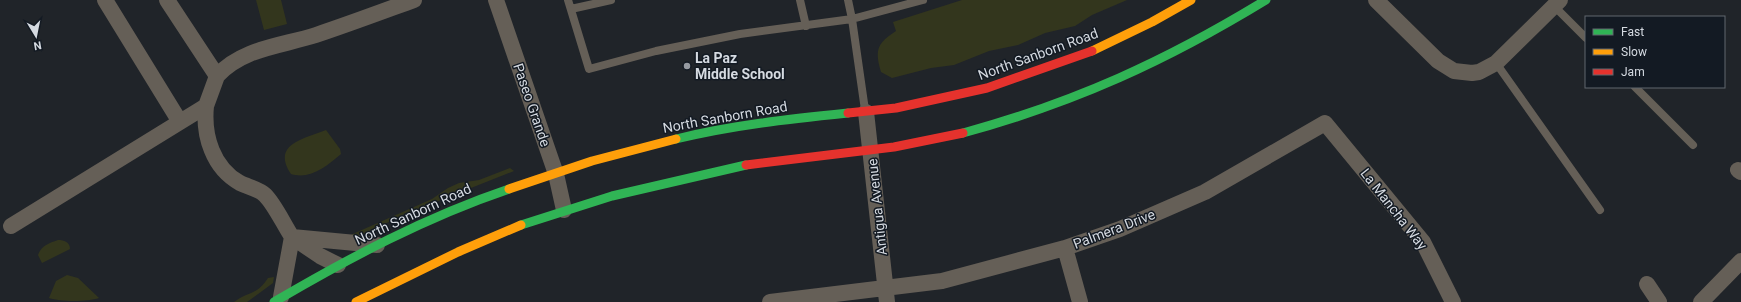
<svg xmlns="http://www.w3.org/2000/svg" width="1741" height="302" font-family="Roboto,sans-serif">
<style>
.green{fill:#33361d}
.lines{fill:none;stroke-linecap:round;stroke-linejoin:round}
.lane{stroke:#655f57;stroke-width:8}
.street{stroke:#655f57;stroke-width:16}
.fast{stroke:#30b455;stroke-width:9}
.slow{stroke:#ff9f0a;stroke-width:9}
.jam{stroke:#e5322d;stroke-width:9}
.poi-dot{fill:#969aa1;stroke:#131a23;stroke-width:1.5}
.labels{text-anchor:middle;stroke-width:3;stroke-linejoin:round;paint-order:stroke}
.street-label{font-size:14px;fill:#d5dae1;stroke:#131a23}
.poi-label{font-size:14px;font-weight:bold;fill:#d5dae1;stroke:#131a23;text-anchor:start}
</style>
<rect width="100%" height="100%" fill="#202429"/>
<path class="green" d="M256 0H281L287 24 264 30Z
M962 0H1127L1092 15 1075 26 1045 33 1018 45 989 51 954 65 931 68 892 78 881 72C874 49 878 43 896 31L893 22Z
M326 130 340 149 341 154C327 166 310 180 291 174 271 144 304 139 326 130Z
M510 168 514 171 403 215 360 236 346 237 432 199 448 188 459 183 479 180Z
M58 240C64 240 70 242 70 249L42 263 38 255C41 246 49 243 58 240Z
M67 275 78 278 99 298C87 302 61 302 49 298L56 281Z
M274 277 273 283 247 302H234C249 291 256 296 268 278Z"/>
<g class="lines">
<path class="lane" d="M568 0 589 69 656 51 740 34 852 19 923 0
M800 0 806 26
M848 0 852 19 865 110
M1554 6 1586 38
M571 9 611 0
M1496 63 1600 210
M1635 87 1693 145"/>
<path class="street" d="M105 0 180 122
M496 0 556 174 564 210
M1376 0 1438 61 1454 71 1472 73 1479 72 1496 63 1560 0
M217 76C242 48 282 46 316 35 349 24 381 12 414 0
M206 106C203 136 213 168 240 183 248 187 259 189 265 195 275 205 284 225 292 237L377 245
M866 112 887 302
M1738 170 1741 172
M11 226 206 106 217 76 167 0
M1065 248 1080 302
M1647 284 1659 302
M281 297 292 237 320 256 338 265
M770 302 942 281 1065 248 1120 229 1205 192 1325 123 1423 242 1453 302
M1701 302 1741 261"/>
<path class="fast" d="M963 133C1076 102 1166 61 1266 0
M676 139C733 125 790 119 848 113
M521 225 612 196 746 165
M274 302C349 258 426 217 509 189"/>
<path class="slow" d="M1092 51 1152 22 1191 0
M509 189 592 161 676 139
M356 302 458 252 521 225"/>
<path class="jam" d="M848 113 896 108 987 88 1092 51
M746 165 894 147 963 133"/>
</g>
<circle class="poi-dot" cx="687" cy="66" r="4"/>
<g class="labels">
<g class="street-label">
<text transform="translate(1038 54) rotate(-20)" y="5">North Sanborn Road</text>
<text transform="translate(532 105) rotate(71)" y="5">Paseo Grande</text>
<text transform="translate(725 117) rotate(-10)" y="5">North Sanborn Road</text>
<text transform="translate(877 207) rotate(-96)" y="5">Antigua Avenue</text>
<text transform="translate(1394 209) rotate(52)" y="5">La Mancha Way</text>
<text transform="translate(413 214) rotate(-25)" y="5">North Sanborn Road</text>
<text transform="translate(1114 229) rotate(-21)" y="5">Palmera Drive</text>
</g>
<g class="poi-label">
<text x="695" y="63">La Paz<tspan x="695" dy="16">Middle School</tspan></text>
</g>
</g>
<rect x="1585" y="16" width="140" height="72" fill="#131a23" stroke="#61676f"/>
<rect x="1593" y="29" width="20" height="6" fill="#30b455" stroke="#61676f"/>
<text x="1621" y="36" font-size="12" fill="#d5dae1">Fast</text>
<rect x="1593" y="49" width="20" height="6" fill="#ff9f0a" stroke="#61676f"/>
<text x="1621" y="56" font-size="12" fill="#d5dae1">Slow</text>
<rect x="1593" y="69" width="20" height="6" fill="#e5322d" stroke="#61676f"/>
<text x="1621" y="76" font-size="12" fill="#d5dae1">Jam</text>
<g transform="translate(36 36) rotate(170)" stroke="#131a23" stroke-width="3" paint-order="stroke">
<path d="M0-3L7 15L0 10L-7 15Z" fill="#d5dae1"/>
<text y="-6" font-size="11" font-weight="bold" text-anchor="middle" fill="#d5dae1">N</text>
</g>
</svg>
